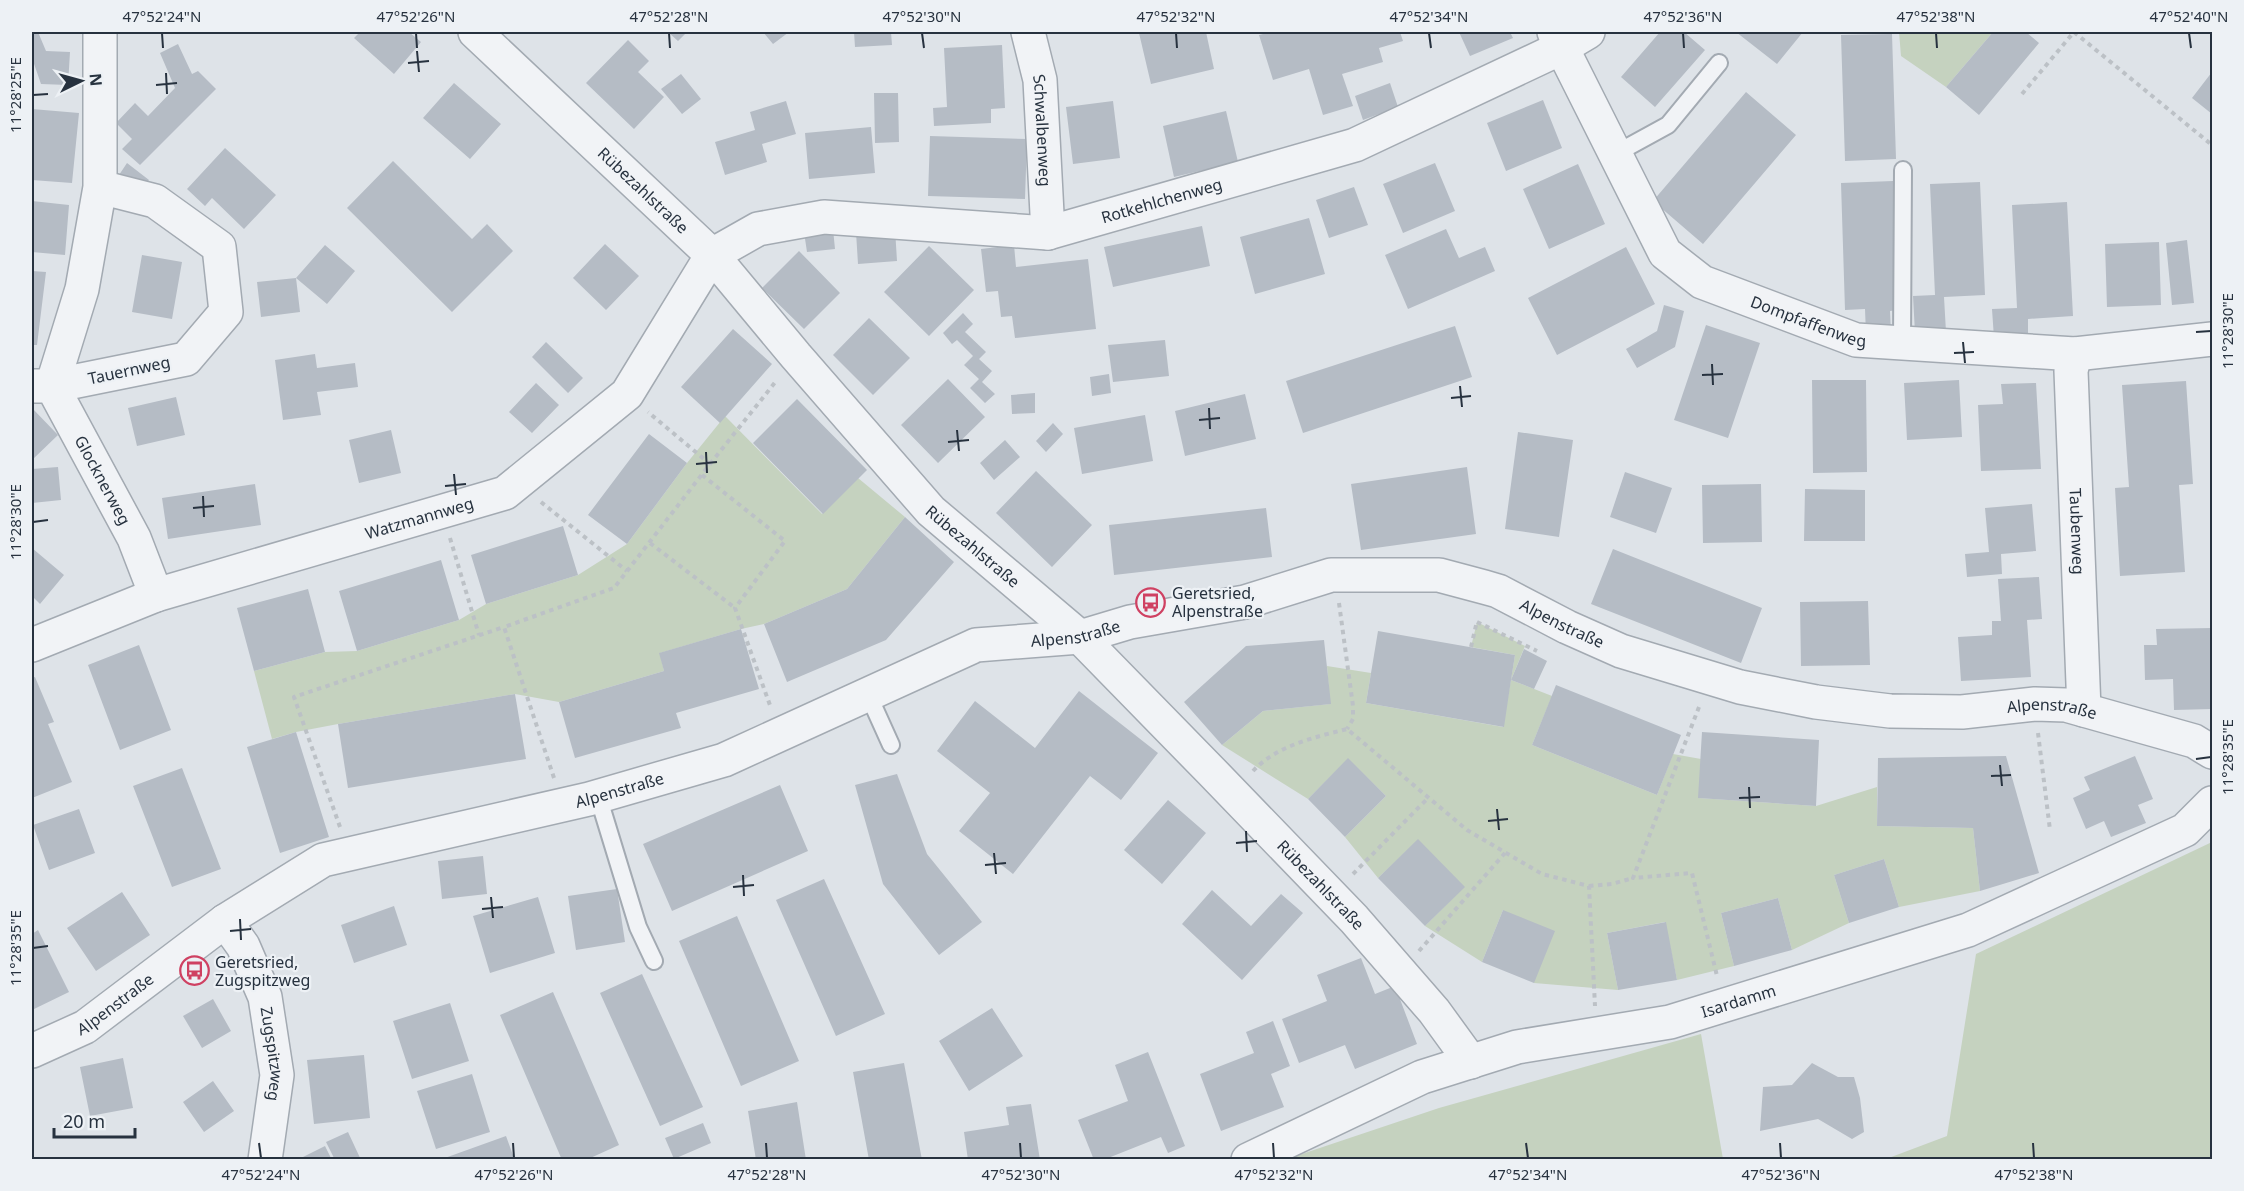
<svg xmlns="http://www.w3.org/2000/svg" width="2244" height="1191" font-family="'Noto Sans',sans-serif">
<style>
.green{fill:#c5d2bf}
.building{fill:#b5bcc5}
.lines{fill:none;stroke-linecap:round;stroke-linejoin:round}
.lane-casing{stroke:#a3aab2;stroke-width:20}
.street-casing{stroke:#a3aab2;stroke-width:36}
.path{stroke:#bcc1c6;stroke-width:4;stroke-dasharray:4.5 4.5;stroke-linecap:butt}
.lane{stroke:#f1f3f6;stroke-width:16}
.street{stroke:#f1f3f6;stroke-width:33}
.ticks{fill:none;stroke:#27323f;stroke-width:2}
.labels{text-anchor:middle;stroke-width:4.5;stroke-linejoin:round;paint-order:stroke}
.street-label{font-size:16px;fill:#27323f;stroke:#edf1f5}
.poi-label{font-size:16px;fill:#27323f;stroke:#edf1f5;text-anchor:start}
.neatline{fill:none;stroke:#27323f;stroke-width:2}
.ticks-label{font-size:15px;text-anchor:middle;fill:#27323f}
</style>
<rect width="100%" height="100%" fill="#dee3e8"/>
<path class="green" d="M1899 32H1993L1946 87 1901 56Z
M725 416 822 514 858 478 905 517 847 589 764 624 741 629 660 653 664 671 559 702 515 694 338 724 296 732 272 739 254 671 325 652 357 651 459 620 486 604 578 575 627 544 687 463Z
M1477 622 1525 646 1511 680 1552 696 1532 745 1657 795 1673 754 1701 759 1699 798 1816 806 1877 787V826L1973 828 1980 891 1899 907 1884 859 1834 875 1849 923 1792 950 1778 898 1721 913 1734 966 1677 980 1665 922 1607 933 1618 990 1534 983 1503 910 1482 962 1425 926 1464 887 1418 840 1378 878 1345 837 1386 796 1348 759 1308 799 1222 745 1263 711 1330 704 1327 666 1371 673 1366 703 1503 727 1515 655 1471 647Z
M2212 842V1159H1886L1947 1136 1976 954Z
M1701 1034 1723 1159 1284 1160 1439 1108Z"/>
<path class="building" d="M32 32H38L46 51 70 52 68 85 41 84 32 58Z
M360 32H409L421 42 394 74 354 38Z
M668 32H687L678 41Z
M763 32H789L773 44Z
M854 32H891L892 45 855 47Z
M1145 32H1206L1214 69 1151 84 1139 33Z
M1271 32H1400L1403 41 1379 48 1383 62 1342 74 1353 106 1323 115 1309 69 1273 80 1259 35Z
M1459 32H1510L1513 38 1470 56Z
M1660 32H1684L1705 50 1655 107 1621 77Z
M1736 32H1803L1777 64Z
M1993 32H2026L2039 43 1979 115 1946 87Z
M1892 34 1896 159 1845 161 1841 35Z
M628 40 649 61 638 72 664 97 634 129 586 83Z
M178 44 192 74 198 71 216 89 140 165 122 149 132 139 116 123 135 103 148 116 175 88 160 53Z
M1002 45 1005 108 991 109V123L934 126 933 108 947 107 944 48Z
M2212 72V114L2192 98Z
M681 74 701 99 682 114 661 89Z
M454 83 501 124 470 159 423 118Z
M1390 83 1398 107 1363 120 1355 96Z
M1746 92 1796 135 1703 244 1653 201Z
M874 93H898L899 142 875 143Z
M1543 100 1562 148 1506 171 1487 123Z
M786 101 796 134 762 144 767 162 725 175 715 142 755 130 750 112Z
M1113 101 1120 158 1073 164 1066 107Z
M32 109 79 113 72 183 32 180Z
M1226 111 1238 162 1174 177 1163 126Z
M871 127 875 173 809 179 805 133Z
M930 136 1027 139 1025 199 928 196Z
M225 148 276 195 244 229 212 198 205 206 187 189Z
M393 161 472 239 487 224 513 251 452 312 347 208Z
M127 163 149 180 139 194 117 178Z
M1435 163 1455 211 1403 233 1383 184Z
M1578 164 1605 224 1549 249 1523 189Z
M1893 181 1897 310 1890 311 1891 334 1866 335 1865 309 1845 310 1841 183Z
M1980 182 1985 295 1944 297 1946 332 1915 333 1913 296 1935 295 1930 184Z
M1354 187 1368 225 1329 238 1316 200Z
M32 201 69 205 65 255 32 252Z
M2067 202 2073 316 2028 319V337L1994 338 1992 309 2017 308 2012 205Z
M1309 218 1325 274 1255 294 1240 237Z
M1202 226 1210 266 1113 287 1104 247Z
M833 229 835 249 807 252 804 232Z
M895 229 897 261 858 264 856 232Z
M1446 229 1459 258 1485 247 1495 271 1408 309 1385 255Z
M2187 240 2194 303 2172 305 2166 243Z
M2159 242 2161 305 2107 307 2105 244Z
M605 244 639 276 606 310 573 278Z
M325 245 355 271 327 304 296 278Z
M1014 245 1016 267 1088 259 1096 329 1015 338 1012 316 1001 317 998 291 986 292 981 249Z
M929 246 974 290 929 336 884 292Z
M1626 247 1655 304 1557 355 1528 298Z
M799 251 840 293 804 329 762 288Z
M142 255 182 262 172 319 132 312Z
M32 271 46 272 37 345H32Z
M296 278 300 312 261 317 257 282Z
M1664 305 1684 311 1675 347 1637 368 1626 349 1657 331Z
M963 313 973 324 965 332 986 352 979 359 992 371 982 382 995 394 985 403 970 388 979 379 964 365 973 356 957 340 952 344 943 333Z
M869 318 910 358 873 395 833 355Z
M1706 325 1760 343 1728 438 1674 420Z
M1455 326 1472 377 1303 433 1286 381Z
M733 329 772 364 720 423 681 387Z
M1165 340 1169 376 1113 382 1108 345Z
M546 342 583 378 568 393 532 357Z
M315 354 317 368 355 363 358 387 317 392 321 415 283 420 275 360Z
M1109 374 1111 393 1092 396 1090 377Z
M948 379 985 417 938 463 901 425Z
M1812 380H1866L1867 472 1813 473Z
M1959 380 1962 437 1907 440 1904 383Z
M2186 381 2193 484 2179 485 2185 572 2120 576 2115 488 2129 487 2122 385Z
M536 383 559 405 532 433 509 412Z
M2036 383 2041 469 1981 471 1978 405 2003 404 2001 384Z
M1035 393V413L1012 414 1011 395Z
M1245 394 1256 439 1185 456 1175 411Z
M176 397 185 435 137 446 128 408Z
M797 399 867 470 823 514 753 443Z
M32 408 58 435 32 460Z
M1145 415 1153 461 1082 474 1074 428Z
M1053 423 1063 434 1046 452 1036 441Z
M391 430 401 473 359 483 349 440Z
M1518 432 1573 440 1559 537 1505 529Z
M649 434 687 463 627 544 588 515Z
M1005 440 1020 457 994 480 980 463Z
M58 467 61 500 32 503V469Z
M1467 467 1476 534 1361 550 1351 484Z
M1036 471 1092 525 1052 567 996 513Z
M1625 472 1672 488 1656 533 1610 517Z
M255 484 261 525 168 539 162 498Z
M1761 484 1762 542 1703 543 1702 485Z
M1805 489 1865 490V541H1804Z
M2032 504 2036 551 2001 554 2002 574 1967 577 1965 554 1989 552 1985 508Z
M1266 508 1272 557 1114 575 1109 525Z
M905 517 954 562 886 640 787 682 764 624 847 589Z
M563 526 578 575 486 604 471 555Z
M32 548 64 575 40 604 32 596Z
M1613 549 1762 608 1741 663 1591 604Z
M441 560 459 620 357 651 339 591Z
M2039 577 2042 619 2027 620 2031 677 1961 681 1958 637 1992 635V621H2001L1998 579Z
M308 589 325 652 254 671 237 608Z
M1868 601 1870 665 1801 666 1800 602Z
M2212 628V709L2174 710 2173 679 2145 680 2144 645H2157L2156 629Z
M741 629 759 689 676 713 681 728 575 758 559 702 664 671 659 653Z
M1378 631 1515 655 1511 680 1524 649 1547 661 1534 689 1511 680 1504 727 1366 703Z
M1324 640 1331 704 1263 711 1222 745 1184 702 1246 646Z
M139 645 171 730 120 750 88 665Z
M35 677 54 722 48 724 72 782 32 798V678Z
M1556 685 1681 735 1657 795 1532 745Z
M1079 691 1158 753 1121 800 1090 776 1013 874 959 831 990 793 937 751 975 701 1035 748Z
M515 694 526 759 348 788 338 724Z
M296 732 329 837 280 853 247 747Z
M1702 732 1819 740 1816 806 1698 798Z
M2006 756 2039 873 1980 891 1973 828 1877 826 1878 758Z
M2135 756 2153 799 2138 805 2146 823 2111 837 2104 821 2086 829 2073 798 2090 790 2084 777Z
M1348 758 1386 796 1345 837 1308 799Z
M182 768 221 869 172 887 133 786Z
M897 774 927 854 982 922 939 955 883 884 855 785Z
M780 785 808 851 672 911 643 844Z
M1168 800 1206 833 1162 884 1124 850Z
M79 809 95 853 49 870 33 825Z
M1418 839 1465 887 1425 926 1378 878Z
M483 856 487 894 442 899 438 861Z
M1884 859 1899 907 1849 923 1834 875Z
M824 879 885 1014 836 1036 776 900Z
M617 889 625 942 576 950 568 896Z
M1212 890 1251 926 1281 894 1303 913 1242 980 1182 924Z
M122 892 150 935 96 971 67 928Z
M538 897 555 953 490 973 473 916Z
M1778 898 1792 950 1734 966 1721 913Z
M394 906 407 945 354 963 341 925Z
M1503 910 1555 931 1534 983 1482 962Z
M737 916 799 1061 741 1086 679 941Z
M1666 922 1677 980 1618 990 1607 933Z
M38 930 69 992 32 1010V934Z
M1361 958 1375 994 1395 986 1417 1044 1355 1069 1345 1045 1299 1063 1282 1019 1327 1001 1317 975Z
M642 974 703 1107 660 1126 600 993Z
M553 992 619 1145 586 1160H562L500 1015Z
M213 999 231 1031 202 1048 183 1016Z
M450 1003 469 1061 412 1079 393 1021Z
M992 1008 1023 1056 969 1091 939 1041Z
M1273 1021 1290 1066 1271 1074 1284 1107 1221 1131 1200 1074 1254 1053 1246 1032Z
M1148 1052 1185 1146 1168 1153 1161 1137 1103 1160H1094L1078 1120 1128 1101 1115 1065Z
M364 1055 370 1118 314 1124 307 1060Z
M123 1058 133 1108 90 1116 80 1067Z
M904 1063 922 1160H869L853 1072Z
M1812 1063 1838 1077H1854L1860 1098 1864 1132 1852 1139 1818 1119 1760 1131 1763 1087 1792 1085Z
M472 1074 490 1132 436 1149 417 1091Z
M213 1081 234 1111 204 1132 183 1102Z
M797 1102 806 1160H756L748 1111Z
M1031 1104 1040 1160H968L964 1132 1009 1125 1006 1107Z
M703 1123 711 1143 674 1159 665 1138Z
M348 1132 361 1160H335L326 1142Z
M506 1136 514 1158 442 1160V1159Z
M325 1146 332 1160H297Z"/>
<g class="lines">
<defs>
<path id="lane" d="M1615 154 1668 125 1719 63
M1902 343 1903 170
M868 694 891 745
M598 796 638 927 654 961"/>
<g id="street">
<path id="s1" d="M475 32 712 255 796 356 931 511 1080 637 1211 771 1354 919 1434 1011 1471 1062"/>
<path id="s2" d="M1028 32 1040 80 1048 233"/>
<path id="s3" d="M1554 32 1665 253 1702 282 1856 340 2075 354 2212 339"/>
<path d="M100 187 155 201 219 247 226 312 186 359 52 386 82 289 100 187V32"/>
<path id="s4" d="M2075 354 2071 371 2084 710"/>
<path id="s5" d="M33 386H52L134 538 156 595"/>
<path id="s6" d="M32 645 156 595 505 493 627 394 712 255 758 229 824 217 1048 233 1355 145 1561 48 1588 32"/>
<path id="s7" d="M225 921 243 946 265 997 277 1075 265 1160"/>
<path id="s8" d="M32 1051 85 1027 225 921 323 860 589 799 724 760 976 645 1080 637 1130 622 1245 602 1331 575H1439L1484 587 1498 591 1567 627 1621 651 1740 687 1816 702 1890 711 1962 712 2035 704 2066 705 2194 741 2212 752"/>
<path id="s9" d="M1248 1160 1422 1077 1517 1047 1670 1022 1968 930 2185 830 2212 803"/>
</g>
</defs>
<use href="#lane" class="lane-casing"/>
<use href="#street" class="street-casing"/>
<path class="path" d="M2074 32 2212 145
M2022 94 2074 32
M710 464 777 380
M702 475 785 541 735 608 771 708
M541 502 627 571
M450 538 479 635
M650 543 735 608
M1339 603 1353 706V719L1347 729
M1477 622 1537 651
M1471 647 1477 621
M1699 707 1633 878 1692 873 1717 976
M2038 733 2050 830
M1253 771C1276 746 1315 737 1347 729L1467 830 1542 874 1589 886 1595 1006
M554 778 504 627 614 588 710 464 648 412
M340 827 294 697 504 627
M1353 874 1428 798
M1589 886 1612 884 1633 878
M1419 951 1505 853"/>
<use href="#lane" class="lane"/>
<use href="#street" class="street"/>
</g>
<path class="ticks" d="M162 33 163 48M416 33 417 48M669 33 670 48M922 33 924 48M1176 33 1177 48M1429 33 1431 48M1683 33 1684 48M1936 33 1937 48M2189 33 2191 48M417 51 419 72M408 63 429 61M166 73 167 94M156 85 177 83M33 95 48 94M2196 332 2211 331M1963 342 1965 363M1954 353 1974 352M1712 364 1713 385M1702 375 1723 374M1460 386 1462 407M1451 398 1471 396M1209 408 1210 429M1199 420 1220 418M957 430 959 451M948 442 969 440M706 452 707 473M696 464 717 462M454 474 456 495M445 486 466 484M203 496 204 517M193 508 214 506M33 522 48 520M2196 759 2211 757M2000 765 2002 786M1991 776 2011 775M1749 787 1750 808M1739 798 1760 797M1497 809 1499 830M1488 821 1508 819M1246 831 1247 852M1236 843 1257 841M994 853 996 874M985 865 1006 863M743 875 744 896M733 887 754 885M491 897 493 918M482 909 503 907M240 919 241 940M230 931 251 929M33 948 48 946M259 1143 261 1158M513 1143 514 1158M766 1143 767 1158M1020 1143 1021 1158M1273 1143 1274 1158M1526 1143 1528 1158M1780 1143 1781 1158M2033 1143 2034 1158"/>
<defs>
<symbol id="bus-ring" viewBox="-11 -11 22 22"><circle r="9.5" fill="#edf1f5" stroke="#cf4162" stroke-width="1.5"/><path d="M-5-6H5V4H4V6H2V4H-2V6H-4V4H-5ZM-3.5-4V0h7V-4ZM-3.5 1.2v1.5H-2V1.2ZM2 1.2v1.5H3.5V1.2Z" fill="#cf4162"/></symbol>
</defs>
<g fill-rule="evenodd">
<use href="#bus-ring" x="1134" y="586" width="33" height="33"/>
<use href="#bus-ring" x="178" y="954" width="33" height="33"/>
</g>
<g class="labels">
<g class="street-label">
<text dy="6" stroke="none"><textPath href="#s2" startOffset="100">Schwalbenweg</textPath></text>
<text dy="6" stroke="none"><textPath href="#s1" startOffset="231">Rübezahlstraße</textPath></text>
<text dy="6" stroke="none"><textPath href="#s6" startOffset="1280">Rotkehlchenweg</textPath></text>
<text dy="6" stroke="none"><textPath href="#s3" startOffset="408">Dompfaffenweg</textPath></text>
<text transform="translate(129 370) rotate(-12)" y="6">Tauernweg</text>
<text dy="6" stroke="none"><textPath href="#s5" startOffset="126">Glocknerweg</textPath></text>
<text dy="6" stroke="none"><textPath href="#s6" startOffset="408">Watzmannweg</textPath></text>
<text dy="6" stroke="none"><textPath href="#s4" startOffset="178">Taubenweg</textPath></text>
<text dy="6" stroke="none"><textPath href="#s1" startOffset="717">Rübezahlstraße</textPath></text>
<text dy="6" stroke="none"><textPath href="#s8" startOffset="1644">Alpenstraße</textPath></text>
<text dy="6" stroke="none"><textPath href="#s8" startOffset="1140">Alpenstraße</textPath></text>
<text dy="6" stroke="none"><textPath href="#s8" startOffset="2148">Alpenstraße</textPath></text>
<text dy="6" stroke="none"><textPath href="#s8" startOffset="654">Alpenstraße</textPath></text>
<text dy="6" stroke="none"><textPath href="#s1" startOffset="1203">Rübezahlstraße</textPath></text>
<text dy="6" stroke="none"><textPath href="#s9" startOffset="519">Isardamm</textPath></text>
<text dy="6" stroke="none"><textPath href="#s8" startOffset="96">Alpenstraße</textPath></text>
<text dy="6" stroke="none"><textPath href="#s7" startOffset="144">Zugspitzweg</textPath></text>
</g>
<g class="poi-label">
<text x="1172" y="599">Geretsried,<tspan x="1172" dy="18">Alpenstraße</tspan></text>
<text x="215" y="968">Geretsried,<tspan x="215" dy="18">Zugspitzweg</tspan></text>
</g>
</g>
<rect width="2244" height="1191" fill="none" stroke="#edf1f5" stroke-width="66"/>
<g transform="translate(81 81) rotate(85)" stroke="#edf1f5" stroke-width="4.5" paint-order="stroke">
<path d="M0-4.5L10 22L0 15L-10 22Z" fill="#27323f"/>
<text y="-9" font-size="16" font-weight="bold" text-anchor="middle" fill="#27323f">N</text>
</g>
<path d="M54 1128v9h81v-9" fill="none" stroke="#27323f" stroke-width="3"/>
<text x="63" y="1128" font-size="18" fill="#27323f" stroke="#edf1f5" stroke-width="4.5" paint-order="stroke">20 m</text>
<rect x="33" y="33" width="2178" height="1125" class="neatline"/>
<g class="ticks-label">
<text x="162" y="22">47°52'24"N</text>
<text x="416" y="22">47°52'26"N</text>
<text x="669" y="22">47°52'28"N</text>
<text x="922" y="22">47°52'30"N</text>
<text x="1176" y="22">47°52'32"N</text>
<text x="1429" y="22">47°52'34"N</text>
<text x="1683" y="22">47°52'36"N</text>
<text x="1936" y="22">47°52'38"N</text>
<text x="2189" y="22">47°52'40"N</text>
<text transform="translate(16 95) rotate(-90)" y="5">11°28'25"E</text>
<text transform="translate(2228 331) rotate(-90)" y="5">11°28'30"E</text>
<text transform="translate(16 522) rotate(-90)" y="5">11°28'30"E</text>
<text transform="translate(2228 757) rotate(-90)" y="5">11°28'35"E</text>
<text transform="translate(16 948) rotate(-90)" y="5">11°28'35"E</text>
<text x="261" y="1180">47°52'24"N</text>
<text x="514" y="1180">47°52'26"N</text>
<text x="767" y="1180">47°52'28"N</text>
<text x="1021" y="1180">47°52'30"N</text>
<text x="1274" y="1180">47°52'32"N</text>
<text x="1528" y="1180">47°52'34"N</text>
<text x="1781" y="1180">47°52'36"N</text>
<text x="2034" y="1180">47°52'38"N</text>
</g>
</svg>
